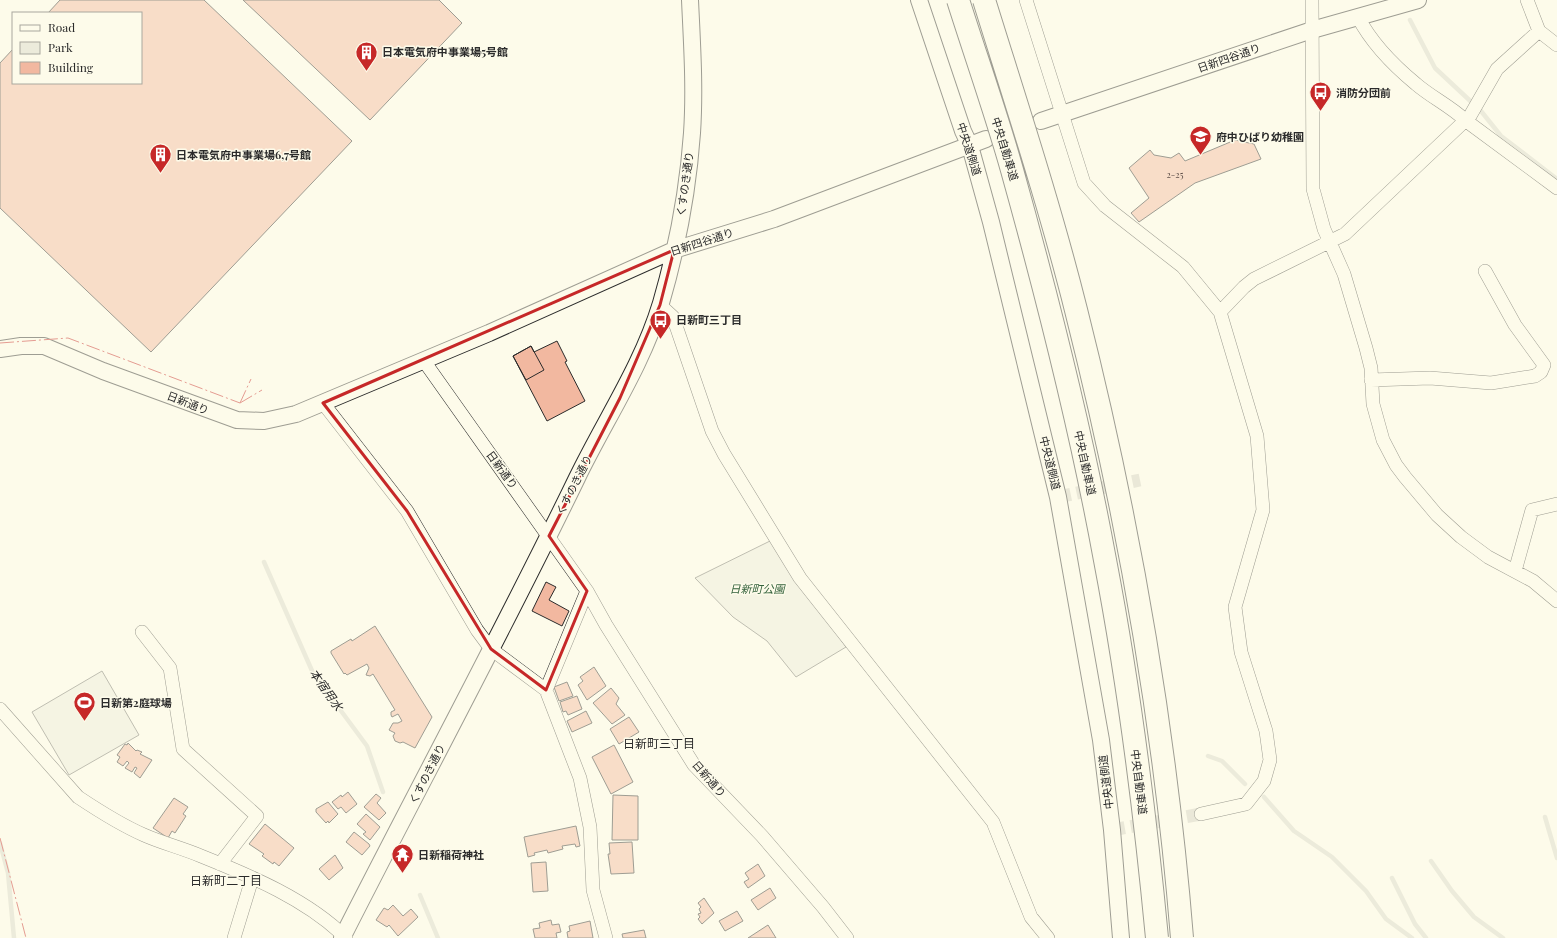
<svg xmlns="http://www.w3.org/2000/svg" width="1557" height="938" font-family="'Playfair Display','Noto Sans JP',serif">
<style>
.green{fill:#ecebdb;stroke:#74746e}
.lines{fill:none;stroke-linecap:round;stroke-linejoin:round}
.stream{stroke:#d8d7c9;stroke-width:4.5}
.building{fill:#f2b8a0;stroke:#2b2b2b}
.minor-tunnel{stroke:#d3d1c4;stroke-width:13;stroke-dasharray:13 6;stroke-linecap:butt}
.minor-casing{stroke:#2b2b2b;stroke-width:14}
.tertiary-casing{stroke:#2b2b2b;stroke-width:18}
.minor{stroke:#fdfbea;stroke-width:13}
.tertiary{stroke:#fdfbea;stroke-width:16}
.motorway-bridge-casing{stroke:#2b2b2b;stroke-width:24;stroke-linecap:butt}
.motorway-bridge{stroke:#fdfbea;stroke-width:22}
.power{stroke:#c62828;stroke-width:1;stroke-dasharray:14 3 2 3;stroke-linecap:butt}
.marked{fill:none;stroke:#c62828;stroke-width:3;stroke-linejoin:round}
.labels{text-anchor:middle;stroke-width:3;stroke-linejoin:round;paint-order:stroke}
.number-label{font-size:9px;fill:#5d4e48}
.poi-label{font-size:11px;font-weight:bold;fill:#2b2b2b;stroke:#fdfbea;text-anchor:start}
.street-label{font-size:11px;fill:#2b2b2b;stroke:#fdfbea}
.park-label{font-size:11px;font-style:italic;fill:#34623c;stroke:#fdfbea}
.water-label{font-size:12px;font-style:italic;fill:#2b2b2b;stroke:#fdfbea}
.neighbourhood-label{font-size:12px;fill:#2b2b2b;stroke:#fdfbea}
</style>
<rect width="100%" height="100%" fill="#fdfbea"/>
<path class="green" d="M770 541 846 647 796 677 767 641 733 617 695 578Z
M102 671 139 735 69 775 32 712Z"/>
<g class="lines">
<path class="stream" d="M1410 20 1435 68 1481 111 1501 136 1557 179
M264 562 313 673 367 746 383 792
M1208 756 1222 761 1245 784
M1264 797 1294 831 1332 857 1366 891 1386 919 1412 938
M1545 817 1557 858
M0 843 8 873 14 938
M1431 861 1452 891 1474 917 1503 938
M1392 878 1415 924 1426 938
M420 895 438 938"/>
</g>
<path class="building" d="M60 0H204L352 141 151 352 0 208V63L13 49V83H141V13H48Z
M243 0H439L462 23 370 120Z
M1235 140 1254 144 1261 159 1195 183 1139 222 1131 213 1149 198 1129 168 1150 150 1154 155 1171 158 1179 153 1185 161Z
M557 341 567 361 565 362 585 401 547 421 513 356 531 346 534 352Z
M531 346 544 370 526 380 513 356Z
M546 582 556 587 549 600 569 611 562 626 532 611Z
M375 626 432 717 415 748 403 742 400 743 395 741 393 736 395 733 389 730 393 723H398L402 721 398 714 392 717 391 715V712L395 710 373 674 370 676 366 675 369 668 367 664 347 675 345 673 344 674 331 653V651L351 639 352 641Z
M594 667 606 686 587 700 578 685 583 681 580 677Z
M567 682 573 696 559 701 554 687Z
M611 688 619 698 616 704 625 715 612 724 593 703Z
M577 696 582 709 568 715 566 711 563 712 560 702Z
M586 711 592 723 572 732 567 721Z
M629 717 639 732 619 744 610 729Z
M128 743 136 751 137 750 142 752 140 754 152 760 140 778 134 773 137 768 135 767 132 772 125 768 129 763 127 761 123 766 117 762 120 757 117 755 125 744 127 745Z
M614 745 633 782 611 794 592 757Z
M348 792 357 804 346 813 341 807 338 809 332 802 341 795 342 797Z
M376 794 381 798 377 803 386 813 379 820 364 807Z
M613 795 638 796V840H612Z
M174 798 188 807 183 814 186 816 175 833 172 831 168 838 153 828Z
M328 802 338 814 329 823 328 821 326 823 316 812V809Z
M366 814 380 827 370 840 363 834 366 832 357 824Z
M265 824 294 848 279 866 274 862 273 864 262 856 264 854 249 844Z
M576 826 580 846 576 847 575 844 562 846 563 849 548 853 547 850 534 853 535 855 528 857 524 837Z
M354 832 369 844 370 846 362 855 346 842Z
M632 842 634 873 611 874 608 854H610L609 843Z
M335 855 343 868 329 880 319 869Z
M546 862 548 891 533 892 531 863Z
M758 864 765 876 748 888 744 882 749 879 745 873Z
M770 888 776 898 758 910 751 900Z
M704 898 714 913 702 924 698 919 700 917 698 914 701 913 699 909 701 907 698 903Z
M393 905 403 916 411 909 418 917 398 936 389 925 387 927 376 920 384 908 388 910Z
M737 911 743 921 725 931 719 921Z
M551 920 552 925 559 924 561 932 556 933 557 938H535L533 929 540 928 539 923Z
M590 921 593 938H568L567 932 570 931 569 926Z
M768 925 776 938H748Z
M644 930 646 938H623L622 934Z"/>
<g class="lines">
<path class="minor-tunnel" d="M1058 497 1140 480
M1112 830 1201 814"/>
<defs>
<path id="minor" d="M1026 0 1084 183 1105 206 1183 267 1220 312 1257 436 1263 510 1235 607 1241 652 1266 731 1270 760 1264 781 1246 804 1201 814
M1312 0 1313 189 1324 229 1344 274 1366 348 1371 368 1373 404 1383 440 1396 465 1405 477 1437 515 1461 537 1488 557 1533 581 1557 601
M1358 17C1372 44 1393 65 1416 84 1431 97 1450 106 1465 120L1557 188
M1539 31 1557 45
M660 305 673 317 712 431 724 454 800 578 993 822 1031 917 1048 938
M1220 312 1244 287 1254 279 1345 234 1470 116 1497 69 1539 31 1527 0
M424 361 587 591 606 625 694 765 762 836 823 907 847 938
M1371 380 1430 378 1491 383 1535 376 1541 372 1544 365 1515 325 1485 271
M323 403 407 511 477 630 491 649 546 690 580 778 590 827 593 890 606 938
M1515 571 1532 510 1557 504
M142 632 170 668 183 749 257 816 220 864
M546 690 587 591
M0 709 78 797C99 811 121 825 144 835 162 843 182 848 201 856 251 876 308 900 346 938
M234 938 252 879"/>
<path id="tertiary" d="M919 0 963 131 970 146 991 222 1058 497 1101 740 1112 830 1121 938
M1041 121 1312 30 1418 0
M0 349 21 346H44L103 371 237 420 264 421 296 414 489 333 674 250 774 219 986 139
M342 938C420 784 502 633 577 478 605 420 642 366 661 303 677 248 688 190 692 133 695 88 692 44 690 0"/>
</defs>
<use href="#minor" class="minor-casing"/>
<use href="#tertiary" class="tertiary-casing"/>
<use href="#minor" class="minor"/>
<use href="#tertiary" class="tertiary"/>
<defs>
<path id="motorway-bridge" d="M958 0C976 57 996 113 1012 170 1048 299 1081 429 1105 560 1129 685 1145 812 1157 938
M984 0C1016 103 1050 206 1076 310 1128 516 1165 726 1182 938"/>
</defs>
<use href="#motorway-bridge" class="motorway-bridge-casing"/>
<use href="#motorway-bridge" class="motorway-bridge"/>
<path class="power" d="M0 343 68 338 240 403
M240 403 251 379
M240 403 262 390
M0 838 26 938"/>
</g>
<path d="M0 0H1557V938H0ZM674 250 660 305 620 398 549 536 587 591 546 690 491 649 407 511 323 403Z" fill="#fdfbea" fill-opacity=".55" fill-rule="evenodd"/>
<path class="marked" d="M674 250 660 305 620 398 549 536 587 591 546 690 491 649 407 511 323 403Z"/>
<defs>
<symbol id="building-pin" viewBox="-11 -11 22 30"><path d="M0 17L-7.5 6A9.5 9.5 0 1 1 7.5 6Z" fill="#c62828" stroke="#fdfbea"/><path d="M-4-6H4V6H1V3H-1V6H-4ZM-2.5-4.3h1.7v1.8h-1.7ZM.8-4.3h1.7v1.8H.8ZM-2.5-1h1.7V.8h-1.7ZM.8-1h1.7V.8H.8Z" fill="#fff"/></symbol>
<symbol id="bus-pin" viewBox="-11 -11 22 30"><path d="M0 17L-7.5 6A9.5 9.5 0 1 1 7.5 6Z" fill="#c62828" stroke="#fdfbea"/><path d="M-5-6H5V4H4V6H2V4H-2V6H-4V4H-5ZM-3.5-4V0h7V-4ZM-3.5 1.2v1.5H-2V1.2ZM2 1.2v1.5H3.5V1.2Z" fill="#fff"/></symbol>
<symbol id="school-pin" viewBox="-11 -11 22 30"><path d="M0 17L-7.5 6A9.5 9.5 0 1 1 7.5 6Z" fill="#c62828" stroke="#fdfbea"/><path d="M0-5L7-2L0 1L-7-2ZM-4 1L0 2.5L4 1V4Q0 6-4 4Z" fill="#fff"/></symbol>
<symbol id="stadium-pin" viewBox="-11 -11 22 30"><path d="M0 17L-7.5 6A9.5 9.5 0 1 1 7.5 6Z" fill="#c62828" stroke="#fdfbea"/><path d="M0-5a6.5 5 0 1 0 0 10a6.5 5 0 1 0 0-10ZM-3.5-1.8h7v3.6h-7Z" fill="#fff"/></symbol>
<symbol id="temple-pin" viewBox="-11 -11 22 30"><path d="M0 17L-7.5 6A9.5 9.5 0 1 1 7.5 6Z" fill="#c62828" stroke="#fdfbea"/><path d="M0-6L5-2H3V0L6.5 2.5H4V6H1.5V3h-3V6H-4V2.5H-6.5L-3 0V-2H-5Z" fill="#fff"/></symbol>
</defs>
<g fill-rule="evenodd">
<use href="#building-pin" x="354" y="40" width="25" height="34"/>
<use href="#bus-pin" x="1308" y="80" width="25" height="34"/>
<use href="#school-pin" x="1188" y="124" width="25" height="34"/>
<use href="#building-pin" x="148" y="142" width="25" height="34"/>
<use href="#bus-pin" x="648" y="308" width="25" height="34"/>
<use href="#stadium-pin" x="72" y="690" width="25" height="34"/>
<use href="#temple-pin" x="390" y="842" width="25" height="34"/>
</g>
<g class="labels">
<g class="number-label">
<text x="1175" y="178">2-25</text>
</g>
<g class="poi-label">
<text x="382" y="56">日本電気府中事業場5号館</text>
<text x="1336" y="97">消防分団前</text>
<text x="1216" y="141">府中ひばり幼稚園</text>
<text x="176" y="159">日本電気府中事業場6,7号館</text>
<text x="676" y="324">日新町三丁目</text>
<text x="100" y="707">日新第2庭球場</text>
<text x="418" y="859">日新稲荷神社</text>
</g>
<g class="street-label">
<text transform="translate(1229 58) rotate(-19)" y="4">日新四谷通り</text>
<text transform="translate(969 149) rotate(72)" y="4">中央道側道</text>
<text transform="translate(1005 149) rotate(73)" y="4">中央自動車道</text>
<text transform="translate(685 184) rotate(-82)" y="4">くすのき通り</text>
<text transform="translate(702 242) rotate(-18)" y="4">日新四谷通り</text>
<text transform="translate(188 403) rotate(21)" y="4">日新通り</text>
<text transform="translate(1050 463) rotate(76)" y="4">中央道側道</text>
<text transform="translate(1085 463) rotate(78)" y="4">中央自動車道</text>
<text transform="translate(502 470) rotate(54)" y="4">日新通り</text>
<text transform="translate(574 485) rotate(-63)" y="4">くすのき通り</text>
<text transform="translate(427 774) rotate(-63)" y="4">くすのき通り</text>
<text transform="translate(709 779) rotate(49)" y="4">日新通り</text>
<text transform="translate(1106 782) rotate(-97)" y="4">中央道側道</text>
<text transform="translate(1139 782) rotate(83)" y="4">中央自動車道</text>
</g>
<g class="park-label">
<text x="757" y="593">日新町公園</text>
</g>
<g class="water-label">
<text transform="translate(326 690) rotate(55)" y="4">本宿用水</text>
</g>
<g class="neighbourhood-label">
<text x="659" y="748">日新町三丁目</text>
<text x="226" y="885">日新町二丁目</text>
</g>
</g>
<rect x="12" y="12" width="130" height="72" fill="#fdfbea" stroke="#a9a89e"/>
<rect x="20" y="25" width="20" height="6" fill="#fdfbea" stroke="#a9a89e"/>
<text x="48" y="32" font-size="12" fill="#2b2b2b">Road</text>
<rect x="20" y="42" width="20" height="12" fill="#ecebdb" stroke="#a9a89e"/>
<text x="48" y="52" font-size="12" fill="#2b2b2b">Park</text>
<rect x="20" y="62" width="20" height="12" fill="#f2b8a0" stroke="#a9a89e"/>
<text x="48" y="72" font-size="12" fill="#2b2b2b">Building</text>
</svg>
